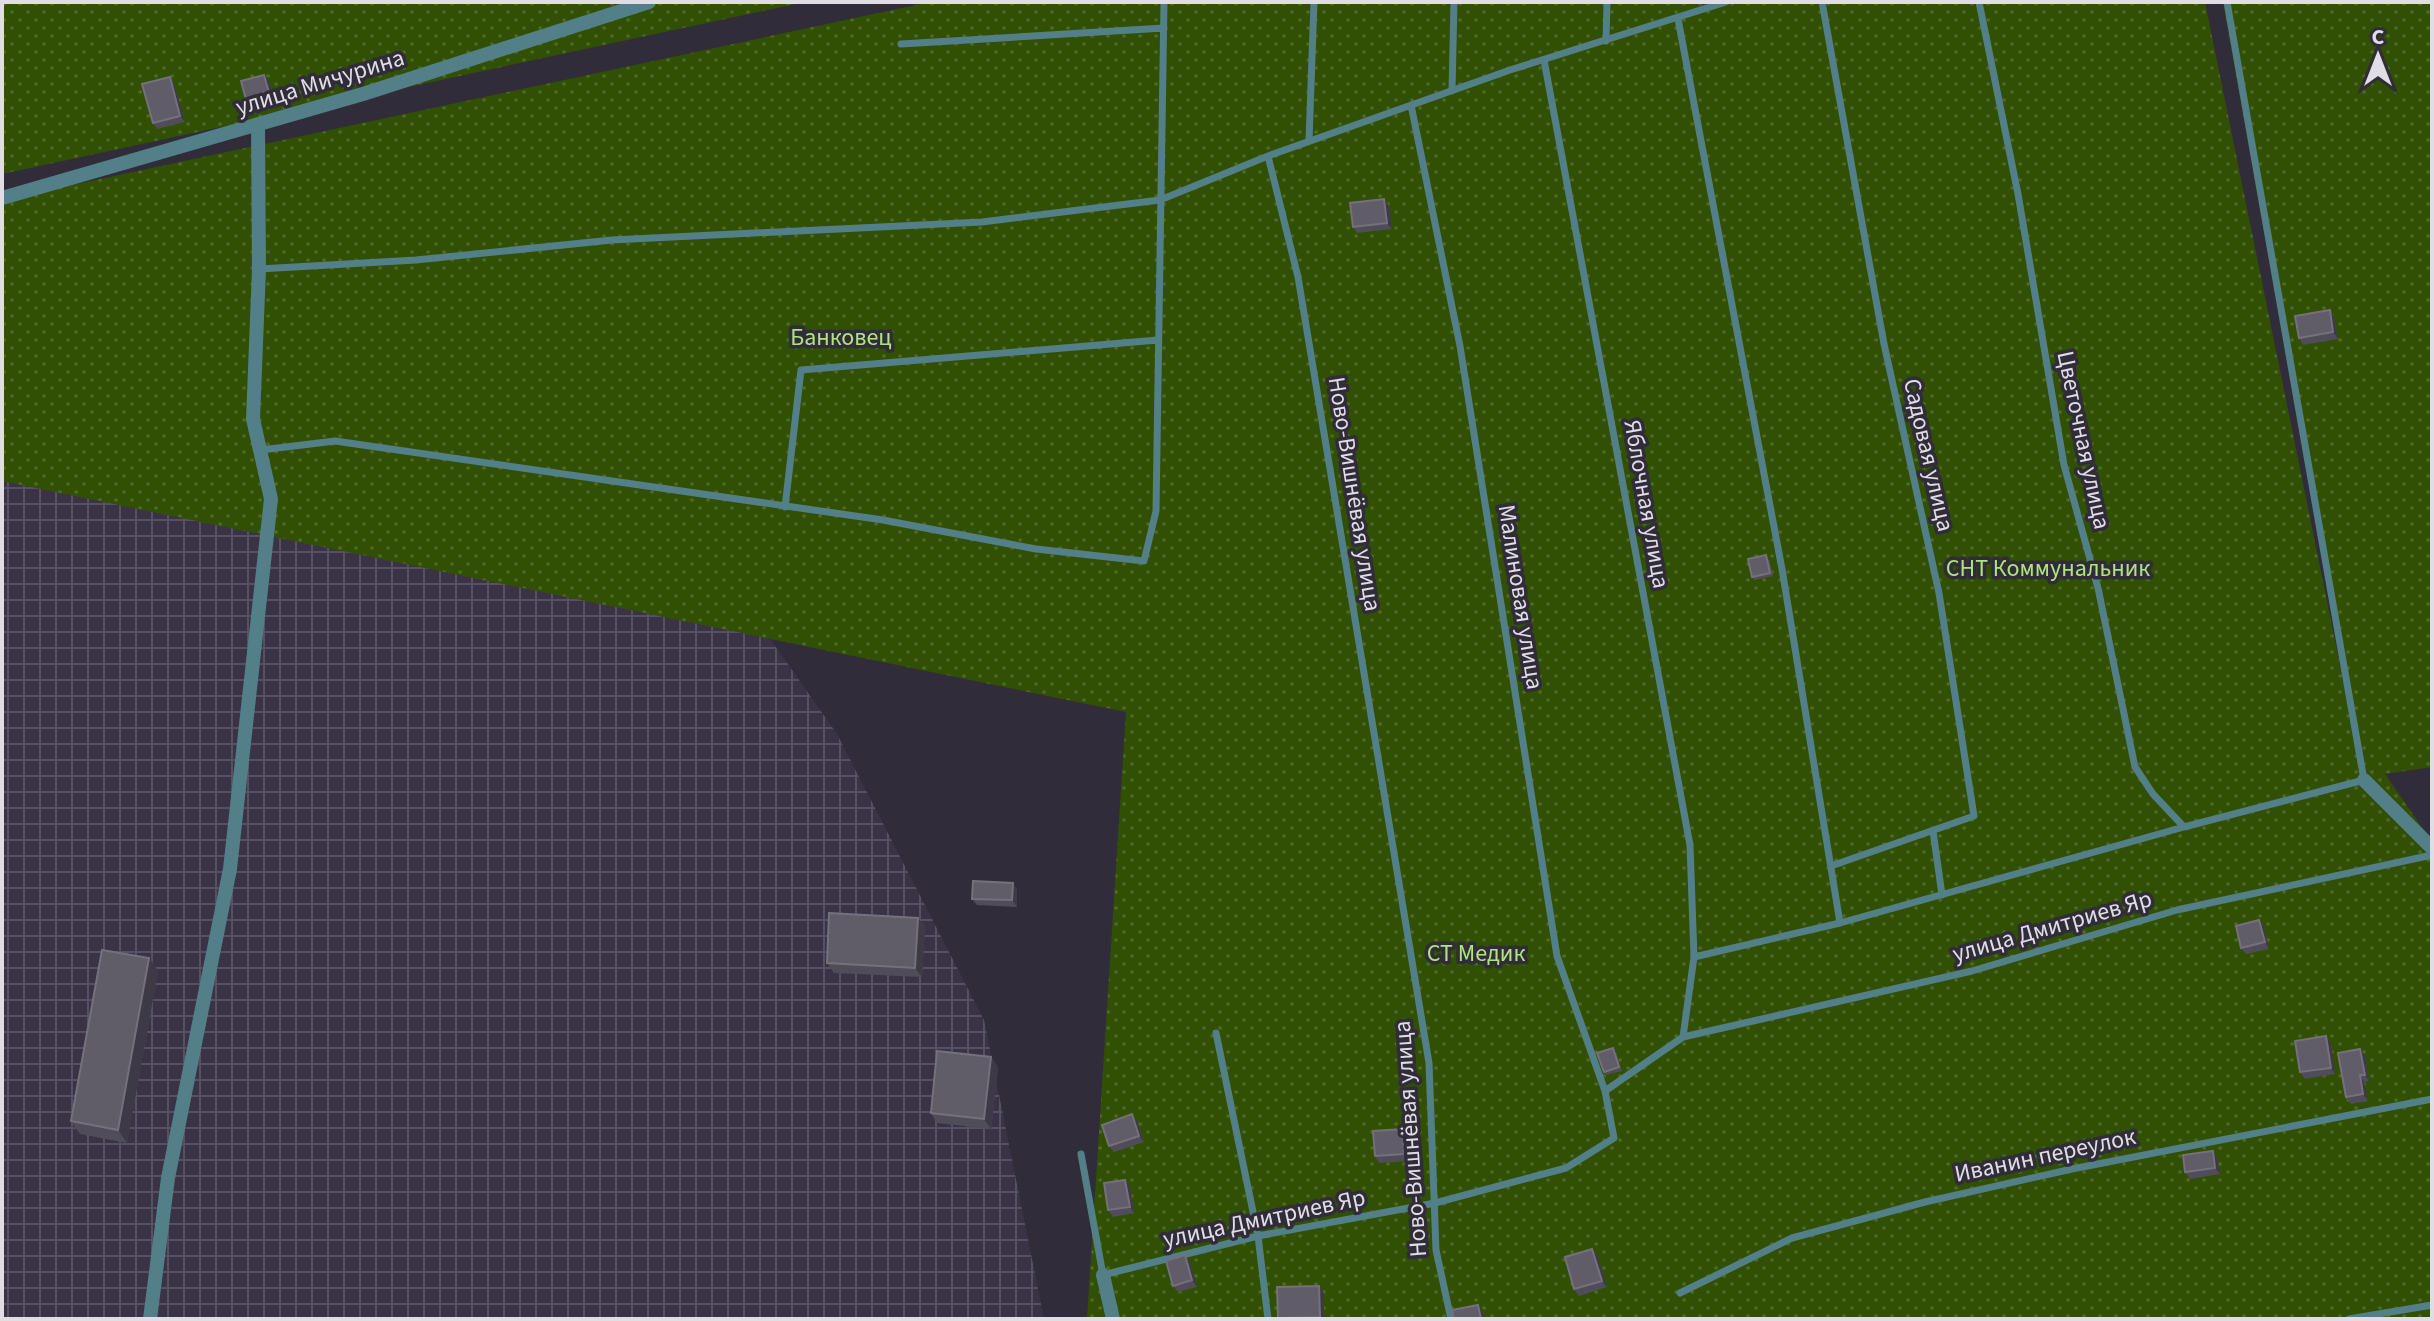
<svg xmlns="http://www.w3.org/2000/svg" width="2434" height="1321" font-family="'Source Sans 3',sans-serif">
<style>
.industrial{fill:url(#industrial-grid)}
.grass{fill:url(#grass-dots)}
.lines{fill:none;stroke-linecap:round;stroke-linejoin:round}
.lane{stroke:#527f88;stroke-width:7}
.street{stroke:#527f88;stroke-width:14}
.wall{fill:#514c5a}
.shaded-wall{fill:#3e3946}
.building{fill:#605c68;stroke:#74707c;stroke-width:2}
.labels{text-anchor:middle;stroke-width:7;stroke-linejoin:round;paint-order:stroke}
.street-label{font-size:24px;fill:#e0dde5;stroke:#312c39}
.park-label{font-size:24px;fill:#afe37d;stroke:#312c39}
</style>
<defs>
<pattern id="industrial-grid" width="8" height="8" patternUnits="userSpaceOnUse" patternTransform="scale(2)"><rect width="8" height="8" fill="#3a3346"/><path d="M0 4h8M4 0v8" fill="none" stroke="#565061"/></pattern>
<pattern id="grass-dots" width="8" height="8" patternUnits="userSpaceOnUse" patternTransform="scale(2)"><rect width="8" height="8" fill="#315003"/><path d="M2 2h.1M6 6h.1" fill="none" stroke="#4f6928" stroke-width="1.8" stroke-linecap="round"/></pattern>
</defs>
<rect width="100%" height="100%" fill="#312c39"/>
<path class="industrial" d="M2 451 686 519 837 734 984 1020 1044 1319H2Z"/>
<path class="grass" d="M2 2H805L2 174Z
M930 2H2205L2353 729 2223 2H2432V767L2385 774 2432 842V1319H1087L1126 712 2 481V200Z"/>
<g class="lines">
<path class="lane" d="M1822 2 1884 344 1939 593 1974 816 1831 866
M1979 2 2018 194 2064 465 2098 588 2135 767 2153 794 2184 827 2364 780 2227 2
M1678 19 1782 569 1840 923
M1606 41 1607 2
M901 44 1164 28
M1544 60 1690 845 1694 957
M1452 91 1454 2
M1411 105 1460 346 1557 956 1605 1091
M1309 141 1314 2
M259 269 416 260 612 240 982 222 1160 200 1268 156
M261 450 335 441 883 520 1036 549 1144 561 1156 511 1164 2
M785 507 801 370 1158 340
M1933 831 1942 895
M1216 1033 1258 1236 1268 1319
M1683 1037 1972 971 2177 910 2432 855
M1081 1154 1103 1275 1258 1236 1435 1203 1566 1168 1614 1138 1605 1091 1683 1037 1694 957 1840 923 2184 827
M1680 1293 1792 1238 1925 1202 2072 1169 2432 1099
M1451 1319 1436 1250 1429 1063 1298 277 1268 156 1510 70 1726 2
M2349 1319 2432 1305"/>
<path class="street" d="M2 198 363 94 649 2
M2364 780 2432 848
M1103 1275 1113 1319
M150 1319 168 1178 230 869 271 499 253 419 259 269 258 124"/>
</g>
<path class="wall" d="M170 77 174 83 185 122 157 129 153 123Z
M269 81 276 107 253 114 248 107Z
M1384 199 1389 206 1392 229 1357 233 1353 227Z
M2330 310 2334 317 2338 339 2303 345 2299 338Z
M1769 559 1773 576 1754 580 1752 577Z
M1013 883 1017 889V907L977 905 972 899Z
M918 918 925 927 922 977 834 973 827 963Z
M2259 920 2264 927 2269 949 2246 954 2241 948Z
M158 971 127 1143 80 1134 71 1121Z
M2326 1036 2331 1043 2335 1074 2305 1079 2300 1072Z
M2360 1049 2365 1056 2369 1081 2364 1082 2368 1101 2351 1104 2346 1097Z
M1616 1052 1622 1071 1606 1075 1604 1072Z
M991 1057 998 1067 991 1129 937 1123 931 1113Z
M1132 1114 1137 1121 1144 1142 1114 1152 1109 1146Z
M1403 1129 1407 1136 1409 1161 1379 1163 1375 1156Z
M2217 1158 2220 1174 2190 1179 2185 1172Z
M1130 1186 1134 1213 1113 1217 1108 1210Z
M1592 1249 1597 1255 1607 1287 1579 1296 1574 1289Z
M1185 1255 1190 1262 1197 1287 1178 1292 1173 1286Z
M1319 1286 1324 1293V1319H1279L1278 1318Z"/>
<path class="shaded-wall" d="M264 75 269 81 276 107 271 100Z
M170 77 174 83 185 122 180 116Z
M1384 199 1389 206 1392 229 1387 223Z
M2330 310 2334 317 2338 339 2333 332Z
M1013 883 1017 889V907L1012 900Z
M918 918 925 927 922 977 915 968Z
M2259 920 2264 927 2269 949 2265 942Z
M149 958 158 971 127 1143 118 1130Z
M2326 1036 2331 1043 2335 1074 2331 1068Z
M2360 1049 2365 1056 2369 1081 2365 1075Z
M991 1057 998 1067 991 1129 984 1119Z
M2360 1075 2364 1082 2368 1101 2363 1094Z
M1132 1114 1137 1121 1144 1142 1139 1136Z
M1403 1129 1407 1136 1409 1161 1404 1154Z
M2213 1151 2217 1158 2220 1174 2215 1168Z
M1125 1180 1130 1186 1134 1213 1130 1207Z
M1592 1249 1597 1255 1607 1287 1602 1281Z
M1185 1255 1190 1262 1197 1287 1192 1280Z
M1319 1286 1324 1293V1319H1321L1320 1317Z
M1478 1305 1483 1312 1484 1319H1481Z"/>
<path class="building" d="M264 75 271 100 248 107 241 81Z
M170 77 180 116 153 123 142 84Z
M1384 199 1387 223 1353 227 1350 203Z
M2330 310 2333 332 2299 338 2295 316Z
M1766 555 1770 573 1752 577 1748 559Z
M973 881 1013 883 1012 900 972 899Z
M829 913 918 918 915 968 827 963Z
M2259 920 2265 942 2241 948 2236 926Z
M102 950 149 958 118 1130 71 1121Z
M2326 1036 2331 1068 2300 1072 2295 1041Z
M1613 1048 1619 1067 1604 1072 1597 1053Z
M2360 1049 2365 1075H2360L2363 1094 2346 1097 2338 1053Z
M937 1051 991 1057 984 1119 931 1113Z
M1132 1114 1139 1136 1109 1146 1102 1125Z
M1403 1129 1404 1154 1375 1156 1373 1131Z
M2213 1151 2215 1168 2185 1172 2183 1155Z
M1125 1180 1130 1207 1108 1210 1104 1183Z
M1592 1249 1602 1281 1574 1289 1565 1257Z
M1185 1255 1192 1280 1173 1286 1166 1261Z
M1319 1286 1320 1317 1278 1318 1277 1287Z
M1478 1305 1481 1319H1454L1452 1310Z"/>
<g class="labels">
<g class="street-label">
<text transform="translate(320 82) rotate(-17)" y="8">улица Мичурина</text>
<text transform="translate(2084 440) rotate(78)" y="8">Цветочная улица</text>
<text transform="translate(1929 455) rotate(77)" y="8">Садовая улица</text>
<text transform="translate(1355 494) rotate(81)" y="8">Ново-Вишнёвая улица</text>
<text transform="translate(1647 504) rotate(80)" y="8">Яблочная улица</text>
<text transform="translate(1521 597) rotate(81)" y="8">Малиновая улица</text>
<text transform="translate(2052 926) rotate(-16)" y="8">улица Дмитриев Яр</text>
<text transform="translate(1410 1139) rotate(-94)" y="8">Ново-Вишнёвая улица</text>
<text transform="translate(2045 1155) rotate(-12)" y="8">Иванин переулок</text>
<text transform="translate(1264 1218) rotate(-12)" y="8">улица Дмитриев Яр</text>
</g>
<g class="park-label">
<text x="841" y="345">Банковец</text>
<text x="2048" y="576">СНТ Коммунальник</text>
<text x="1476" y="961">СТ Медик</text>
</g>
</g>
<rect width="2434" height="1321" fill="none" stroke="#e0dde5" stroke-width="8"/>
<g transform="translate(2378 56)" stroke="#312c39" stroke-width="6" paint-order="stroke">
<path d="M0-6L14 30L0 20L-14 30Z" fill="#e0dde5"/>
<text y="-12" font-size="22" font-weight="bold" text-anchor="middle" fill="#e0dde5">С</text>
</g>
</svg>
